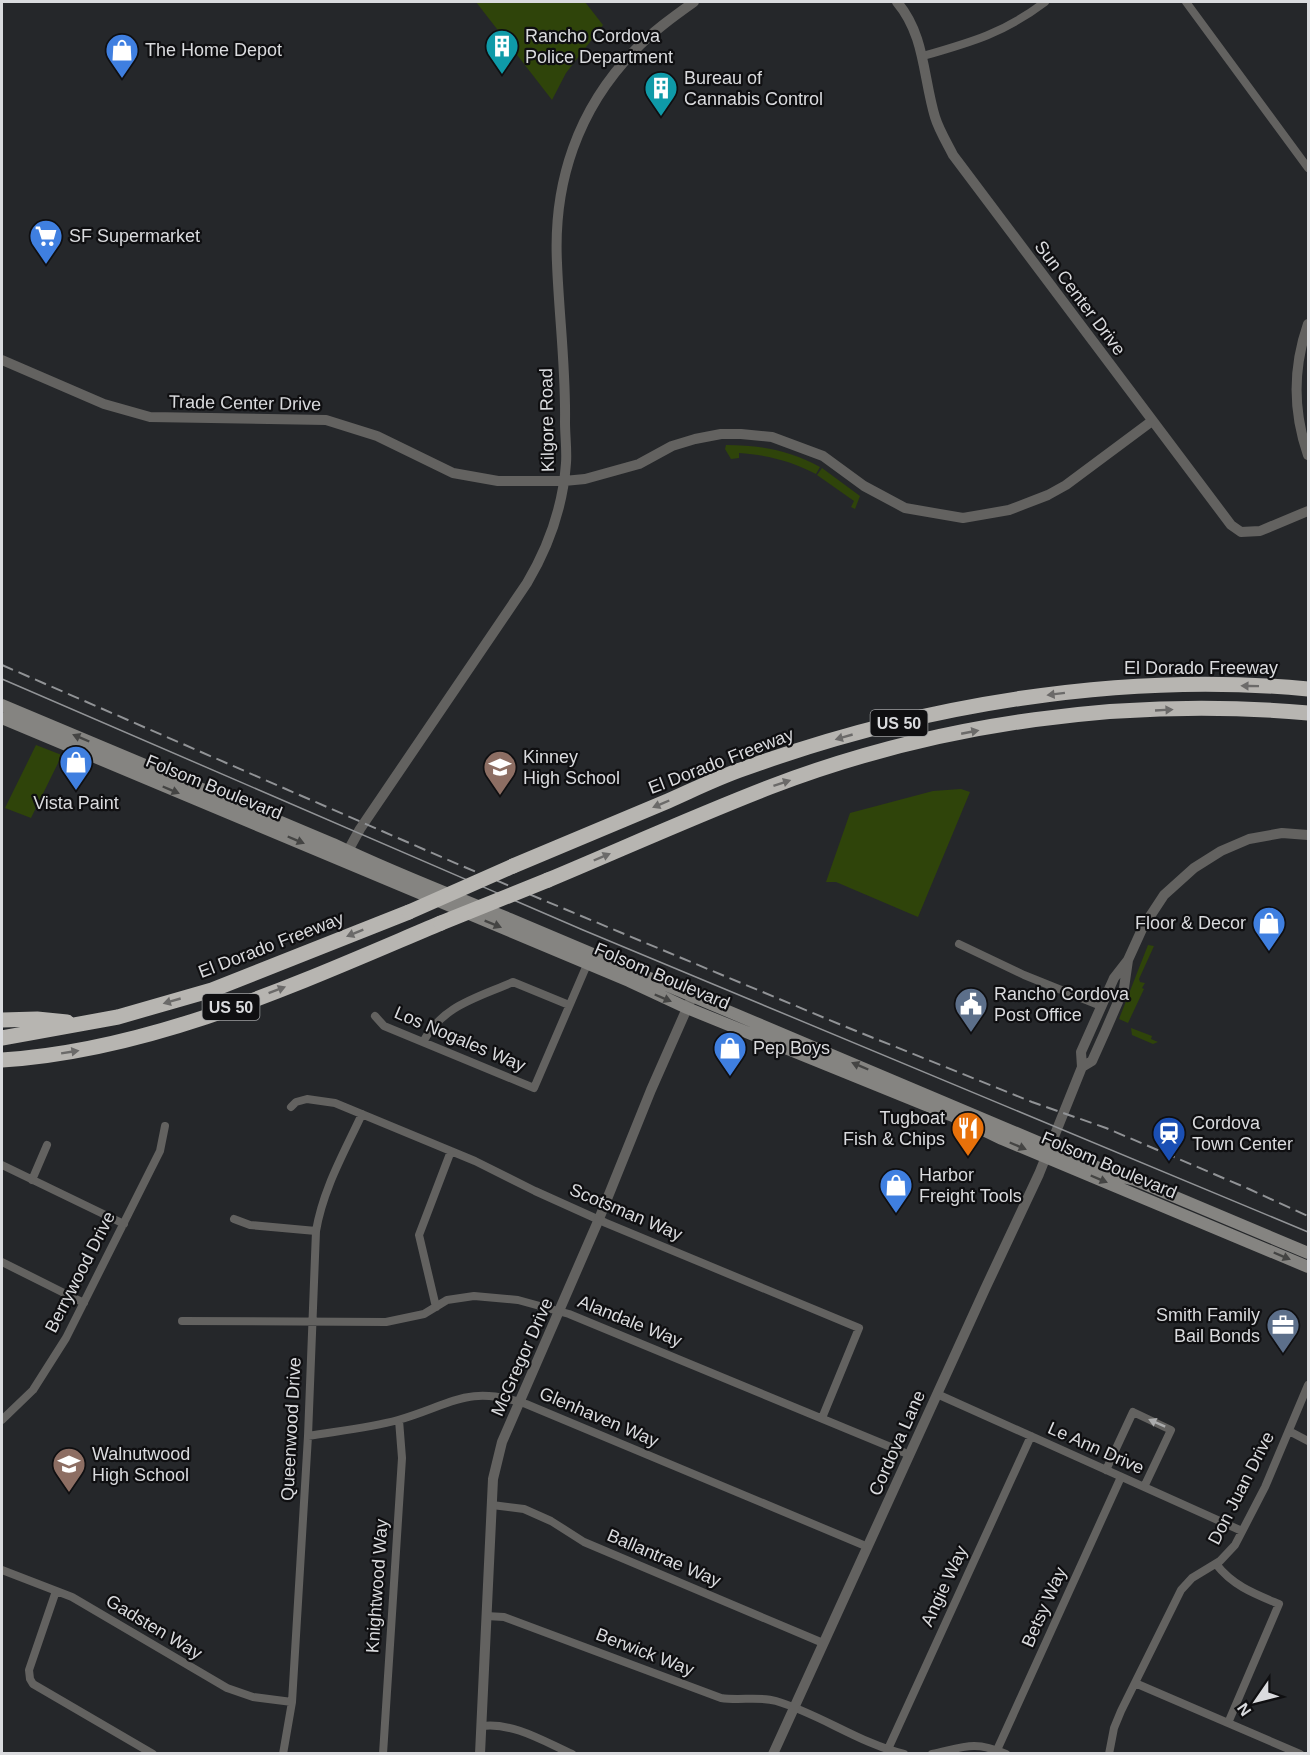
<svg xmlns="http://www.w3.org/2000/svg" width="1310" height="1755" font-family="Helvetica,sans-serif">
<style>
.green{fill:#2f440a}
.lines{fill:none;stroke-linecap:round;stroke-linejoin:round}
.minor{stroke:#636260;stroke-width:8}
.tertiary{stroke:#636260;stroke-width:10}
.secondary{stroke:#858481;stroke-width:12}
.motorway{stroke:#b7b5b1;stroke-width:15}
.tram{stroke:#919396;stroke-width:1.5}
.rail{stroke:#919396;stroke-width:2;stroke-dasharray:12 6;stroke-linecap:butt}
.motorway-bridge{stroke:#b7b5b1;stroke-width:15}
.oneway{fill:#6b6a69}
.oneway2{fill:#444443}
.oneway3{fill:#aaabac}
.labels{text-anchor:middle;stroke-width:4.5;stroke-linejoin:round;paint-order:stroke}
.shield{fill:#0f0f11;stroke:#9d9ea0;stroke-width:1.5}
.shield-label{font-size:16px;font-weight:bold;fill:#dadbde}
.poi-label{font-size:18px;fill:#dadbde;stroke:#0f0f11;text-anchor:start}
.street-label{font-size:18px;fill:#dadbde;stroke:#0f0f11}
</style>
<rect width="100%" height="100%" fill="#25272a"/>
<path class="green" d="M476 2H585L603 25 566 73 552 100Z
M726 445C759 445 790 450 820 467L816 474C791 461 767 455 739 453V458L731 459 725 449Z
M822 468 860 496 855 509 851 507 854 501 817 475Z
M36 745 90 766 89 769 61 757 31 818 5 808Z
M961 789 970 792 918 917 836 882H826L850 813 933 791Z
M1148 945 1154 946 1139 979 1140 982 1145 983 1142 988 1144 989 1128 1023 1119 1019Z
M1131 1028 1152 1036 1151 1039 1158 1042 1153 1044 1132 1035Z"/>
<g class="lines">
<path class="minor" d="M1186 2 1308 168
M923 56C972 42 1004 33 1045 2
M959 944 1024 975 1101 1006
M375 1016 384 1026 534 1088 589 960
M423 1042C443 1005 477 998 513 982L569 1005
M291 1107 296 1102 307 1099 335 1103 475 1161 535 1191 606 1223 859 1328 822 1418
M2 1165 124 1224
M32 1180 47 1145
M234 1219 250 1225 316 1231
M2 1262 84 1303
M436 1307 419 1235 451 1151
M182 1321 386 1322 424 1314 447 1300 474 1296 518 1300 569 1314 910 1455
M937 1394 1242 1531
M2 1420 33 1390 66 1338 160 1151 165 1126
M1289 1431 1308 1441
M308 1436C338 1431 369 1428 398 1420 451 1405 467 1384 526 1404L868 1547
M1106 1470 1133 1412 1171 1430 1144 1487
M492 1505 524 1509 551 1521 584 1542 823 1643
M1216 1564C1233 1586 1255 1594 1279 1604L1228 1723
M2 1570 72 1597 227 1688 253 1697 292 1702
M56 1591 29 1670 30 1679 33 1684 153 1754
M486 1616 504 1617 721 1698C740 1701 758 1696 776 1701 820 1714 859 1743 904 1754
M1135 1683 1300 1754
M482 1726C513 1722 545 1742 572 1754
M888 1749 1031 1436
M997 1750 1121 1477
M283 1754 292 1702 308 1436 316 1231C323 1189 344 1153 362 1114
M383 1754 402 1458 399 1420
M932 1754C964 1747 974 1740 1006 1754
M1109 1754 1114 1728 1121 1711 1181 1590 1192 1578 1220 1561 1235 1545 1265 1487 1308 1385"/>
<path class="tertiary" d="M897 2C925 35 923 77 935 117 939 130 947 143 953 155L1231 525 1241 532 1260 531 1308 511
M1308 324C1293 367 1293 412 1308 455
M2 360 104 404 150 417 326 420 377 436 453 473 498 481H564L585 479 639 464 672 446 695 439 721 434H741L772 437 823 456 864 486 905 508 963 518 1009 510 1048 495 1066 485 1152 421
M344 858 360 829 527 583C549 546 563 506 566 463 567 450 565 436 565 422 566 369 559 316 557 263 553 182 578 109 634 51 652 32 673 17 694 2
M1082 1067 1092 1061 1105 1032 1124 988 1128 960
M480 1754 493 1479 502 1442 599 1219 651 1090 692 997
M773 1754 985 1289 1039 1174 1082 1067 1081 1052 1114 978 1128 960 1143 927 1164 895 1194 868 1221 851 1249 839 1282 833 1308 835"/>
<path class="secondary" d="M2 705 333 844C391 872 451 895 510 919L1118 1176 1135 1180 1308 1253
M2 718 629 981 687 1008 965 1121 1002 1139 1308 1267"/>
<path class="motorway" d="M513 866C565 844 616 823 668 801 693 790 717 778 743 769 919 705 1121 671 1308 689
M548 880C622 849 695 816 770 787 939 722 1128 697 1308 713
M2 1020 37 1019 67 1022
M2 1038 118 1017 212 990 409 912
M2 1060C155 1050 301 982 441 923"/>
<path class="tram" d="M2 679 583 930 1308 1232"/>
<path class="rail" d="M2 665 462 866 839 1024 1032 1102 1106 1128 1249 1189 1308 1216"/>
<path class="motorway-bridge" d="M409 912 513 866
M441 923 548 880"/>
</g>
<defs><path id="oneway-solid" d="M-6-.8H1V-3.2L6.5 0L1 3.2V.8H-6Z" transform="scale(1.5)"/></defs>
<g class="oneway">
<use href="#oneway-solid" transform="translate(1250 686) rotate(-179)"/>
<use href="#oneway-solid" transform="translate(1056 694) rotate(173)"/>
<use href="#oneway-solid" transform="translate(1164 710) rotate(-3)"/>
<use href="#oneway-solid" transform="translate(970 732) rotate(-11)"/>
<use href="#oneway-solid" transform="translate(844 737) rotate(164)"/>
<use href="#oneway-solid" transform="translate(782 783) rotate(-18)"/>
<use href="#oneway-solid" transform="translate(661 804) rotate(157)"/>
<use href="#oneway-solid" transform="translate(602 857) rotate(-23)"/>
<use href="#oneway-solid" transform="translate(355 933) rotate(158)"/>
<use href="#oneway-solid" transform="translate(277 990) rotate(-21)"/>
<use href="#oneway-solid" transform="translate(172 1001) rotate(164)"/>
<use href="#oneway-solid" transform="translate(70 1052) rotate(-9)"/>
</g>
<g class="oneway2">
<use href="#oneway-solid" transform="translate(81 738) rotate(-157)"/>
<use href="#oneway-solid" transform="translate(171 790) rotate(23)"/>
<use href="#oneway-solid" transform="translate(296 840) rotate(23)"/>
<use href="#oneway-solid" transform="translate(493 924) rotate(22)"/>
<use href="#oneway-solid" transform="translate(663 998) rotate(23)"/>
<use href="#oneway-solid" transform="translate(860 1066) rotate(-157)"/>
<use href="#oneway-solid" transform="translate(1018 1146) rotate(23)"/>
<use href="#oneway-solid" transform="translate(1099 1179) rotate(23)"/>
<use href="#oneway-solid" transform="translate(1282 1256) rotate(23)"/>
</g>
<use class="oneway3" href="#oneway-solid" transform="translate(1157 1423) rotate(-156)"/>
<defs>
<symbol id="building-pin" viewBox="-11 -11 22 30"><path d="M0 17L-7.5 6A9.5 9.5 0 1 1 7.5 6Z" fill="#0f9aa8" stroke="#0f0f11"/><path d="M-4-6H4V6H1V3H-1V6H-4ZM-2.5-4.3h1.7v1.8h-1.7ZM.8-4.3h1.7v1.8H.8ZM-2.5-1h1.7V.8h-1.7ZM.8-1h1.7V.8H.8Z" fill="#fff"/></symbol>
<symbol id="shop-pin" viewBox="-11 -11 22 30"><path d="M0 17L-7.5 6A9.5 9.5 0 1 1 7.5 6Z" fill="#3f7fe0" stroke="#0f0f11"/><path d="M-5-2.5h2.3a2.7 3.5 0 0 1 5.4 0H5L5.5 6h-11ZM-1.5-2.5h3a1.5 2.3 0 0 0-3 0Z" fill="#fff"/></symbol>
<symbol id="supermarket-pin" viewBox="-11 -11 22 30"><path d="M0 17L-7.5 6A9.5 9.5 0 1 1 7.5 6Z" fill="#3f7fe0" stroke="#0f0f11"/><path d="M-6-5.5h2.5l.6 2H6L4.5 2H-2.5L-4.4-4H-6ZM-1.5 3.2a1.3 1.3 0 1 0 .1 0ZM3 3.2a1.3 1.3 0 1 0 .1 0Z" fill="#fff"/></symbol>
<symbol id="school-pin" viewBox="-11 -11 22 30"><path d="M0 17L-7.5 6A9.5 9.5 0 1 1 7.5 6Z" fill="#8d6e63" stroke="#0f0f11"/><path d="M0-5L7-2L0 1L-7-2ZM-4 1L0 2.5L4 1V4Q0 6-4 4Z" fill="#fff"/></symbol>
<symbol id="civic-pin" viewBox="-11 -11 22 30"><path d="M0 17L-7.5 6A9.5 9.5 0 1 1 7.5 6Z" fill="#5c6f8a" stroke="#0f0f11"/><path d="M-.6-6.5H3V-4.5H.6V-3L4-1V1h2V6H-6V1h2V-1L-.6-3ZM-1.2 2.5V6h2.4V2.5Z" fill="#fff"/></symbol>
<symbol id="restaurant-pin" viewBox="-11 -11 22 30"><path d="M0 17L-7.5 6A9.5 9.5 0 1 1 7.5 6Z" fill="#e8710a" stroke="#0f0f11"/><path d="M-5-6h1v4h1v-4h1v4h1v-4h1v5L-1.5 .5V6h-2V.5L-5-1ZM5-6V6H3V1.5H1.5Q1.5-4 5-6Z" fill="#fff"/></symbol>
<symbol id="station-pin" viewBox="-11 -11 22 30"><path d="M0 17L-7.5 6A9.5 9.5 0 1 1 7.5 6Z" fill="#1a4fb4" stroke="#0f0f11"/><path d="M-3-6H3Q5-6 5-4V2Q5 4 3 4L4.5 6H3L1.5 4h-3L-3 6H-4.5L-3 4Q-5 4-5 2V-4Q-5-6-3-6ZM-3.5-4v3h7v-3ZM-3.5 1v1.5H-2V1ZM2 1v1.5H3.5V1Z" fill="#fff"/></symbol>
<symbol id="office-pin" viewBox="-11 -11 22 30"><path d="M0 17L-7.5 6A9.5 9.5 0 1 1 7.5 6Z" fill="#5c6f8a" stroke="#0f0f11"/><path d="M-6-3h4V-5.5h4V-3h4V5H-6ZM-1-4.5V-3h2v-1.5ZM-6 0V1H6V0Z" fill="#fff"/></symbol>
</defs>
<g fill-rule="evenodd">
<use href="#building-pin" x="483" y="27" width="38" height="52"/>
<use href="#shop-pin" x="103" y="31" width="38" height="52"/>
<use href="#building-pin" x="642" y="69" width="38" height="52"/>
<use href="#supermarket-pin" x="27" y="217" width="38" height="52"/>
<use href="#shop-pin" x="57" y="743" width="38" height="52"/>
<use href="#school-pin" x="481" y="748" width="38" height="52"/>
<use href="#shop-pin" x="1250" y="904" width="38" height="52"/>
<use href="#civic-pin" x="952" y="985" width="38" height="52"/>
<use href="#shop-pin" x="711" y="1029" width="38" height="52"/>
<use href="#restaurant-pin" x="949" y="1109" width="38" height="52"/>
<use href="#station-pin" x="1150" y="1114" width="38" height="52"/>
<use href="#shop-pin" x="877" y="1166" width="38" height="52"/>
<use href="#office-pin" x="1264" y="1306" width="38" height="52"/>
<use href="#school-pin" x="50" y="1445" width="38" height="52"/>
</g>
<g class="labels">
<g class="shield">
<rect x="870.5" y="710" width="57" height="26" rx="4.5"/>
<rect x="202.5" y="994" width="57" height="26" rx="4.5"/>
</g>
<g class="shield-label">
<text x="899" y="729">US 50</text>
<text x="231" y="1013">US 50</text>
</g>
<g class="poi-label">
<text x="525" y="42">Rancho Cordova<tspan x="525" dy="21">Police Department</tspan></text>
<text x="145" y="56">The Home Depot</text>
<text x="684" y="84">Bureau of<tspan x="684" dy="21">Cannabis Control</tspan></text>
<text x="69" y="242">SF Supermarket</text>
<text x="523" y="763">Kinney<tspan x="523" dy="21">High School</tspan></text>
<text x="76" y="809" text-anchor="middle">Vista Paint</text>
<text x="1246" y="929" text-anchor="end">Floor &amp; Decor</text>
<text x="994" y="1000">Rancho Cordova<tspan x="994" dy="21">Post Office</tspan></text>
<text x="753" y="1054">Pep Boys</text>
<text x="945" y="1124" text-anchor="end">Tugboat<tspan x="945" dy="21">Fish &amp; Chips</tspan></text>
<text x="1192" y="1129">Cordova<tspan x="1192" dy="21">Town Center</tspan></text>
<text x="919" y="1181">Harbor<tspan x="919" dy="21">Freight Tools</tspan></text>
<text x="1260" y="1321" text-anchor="end">Smith Family<tspan x="1260" dy="21">Bail Bonds</tspan></text>
<text x="92" y="1460">Walnutwood<tspan x="92" dy="21">High School</tspan></text>
</g>
<g class="street-label">
<text transform="translate(1080 298) rotate(53)" y="6">Sun Center Drive</text>
<text transform="translate(245 403) rotate(1)" y="6">Trade Center Drive</text>
<text transform="translate(547 420) rotate(-91)" y="6">Kilgore Road</text>
<text x="1201" y="674">El Dorado Freeway</text>
<text transform="translate(721 761) rotate(-21)" y="6">El Dorado Freeway</text>
<text transform="translate(214 787) rotate(22)" y="6">Folsom Boulevard</text>
<text transform="translate(271 945) rotate(-21)" y="6">El Dorado Freeway</text>
<text transform="translate(662 976) rotate(23)" y="6">Folsom Boulevard</text>
<text transform="translate(460 1039) rotate(23)" y="6">Los Nogales Way</text>
<text transform="translate(1109 1165) rotate(23)" y="6">Folsom Boulevard</text>
<text transform="translate(626 1212) rotate(23)" y="6">Scotsman Way</text>
<text transform="translate(80 1272) rotate(-63)" y="6">Berrywood Drive</text>
<text transform="translate(630 1321) rotate(22)" y="6">Alandale Way</text>
<text transform="translate(522 1357) rotate(-66)" y="6">McGregor Drive</text>
<text transform="translate(599 1417) rotate(23)" y="6">Glenhaven Way</text>
<text transform="translate(291 1429) rotate(-87)" y="6">Queenwood Drive</text>
<text transform="translate(897 1443) rotate(-66)" y="6">Cordova Lane</text>
<text transform="translate(1096 1448) rotate(24)" y="6">Le Ann Drive</text>
<text transform="translate(1241 1488) rotate(-63)" y="6">Don Juan Drive</text>
<text transform="translate(664 1558) rotate(23)" y="6">Ballantrae Way</text>
<text transform="translate(377 1586) rotate(-86)" y="6">Knightwood Way</text>
<text transform="translate(944 1586) rotate(-65)" y="6">Angie Way</text>
<text transform="translate(1044 1607) rotate(-66)" y="6">Betsy Way</text>
<text transform="translate(154 1627) rotate(31)" y="6">Gadsten Way</text>
<text transform="translate(645 1652) rotate(21)" y="6">Berwick Way</text>
</g>
</g>
<rect width="1310" height="1755" fill="none" stroke="#dadbde" stroke-width="6"/>
<g transform="translate(1256 1701) rotate(235)" stroke="#0f0f11" stroke-width="4.5" paint-order="stroke">
<path d="M0-4.5L10 22L0 15L-10 22Z" fill="#dadbde"/>
<text y="-9" font-size="16" font-weight="bold" text-anchor="middle" fill="#dadbde">N</text>
</g>
</svg>
